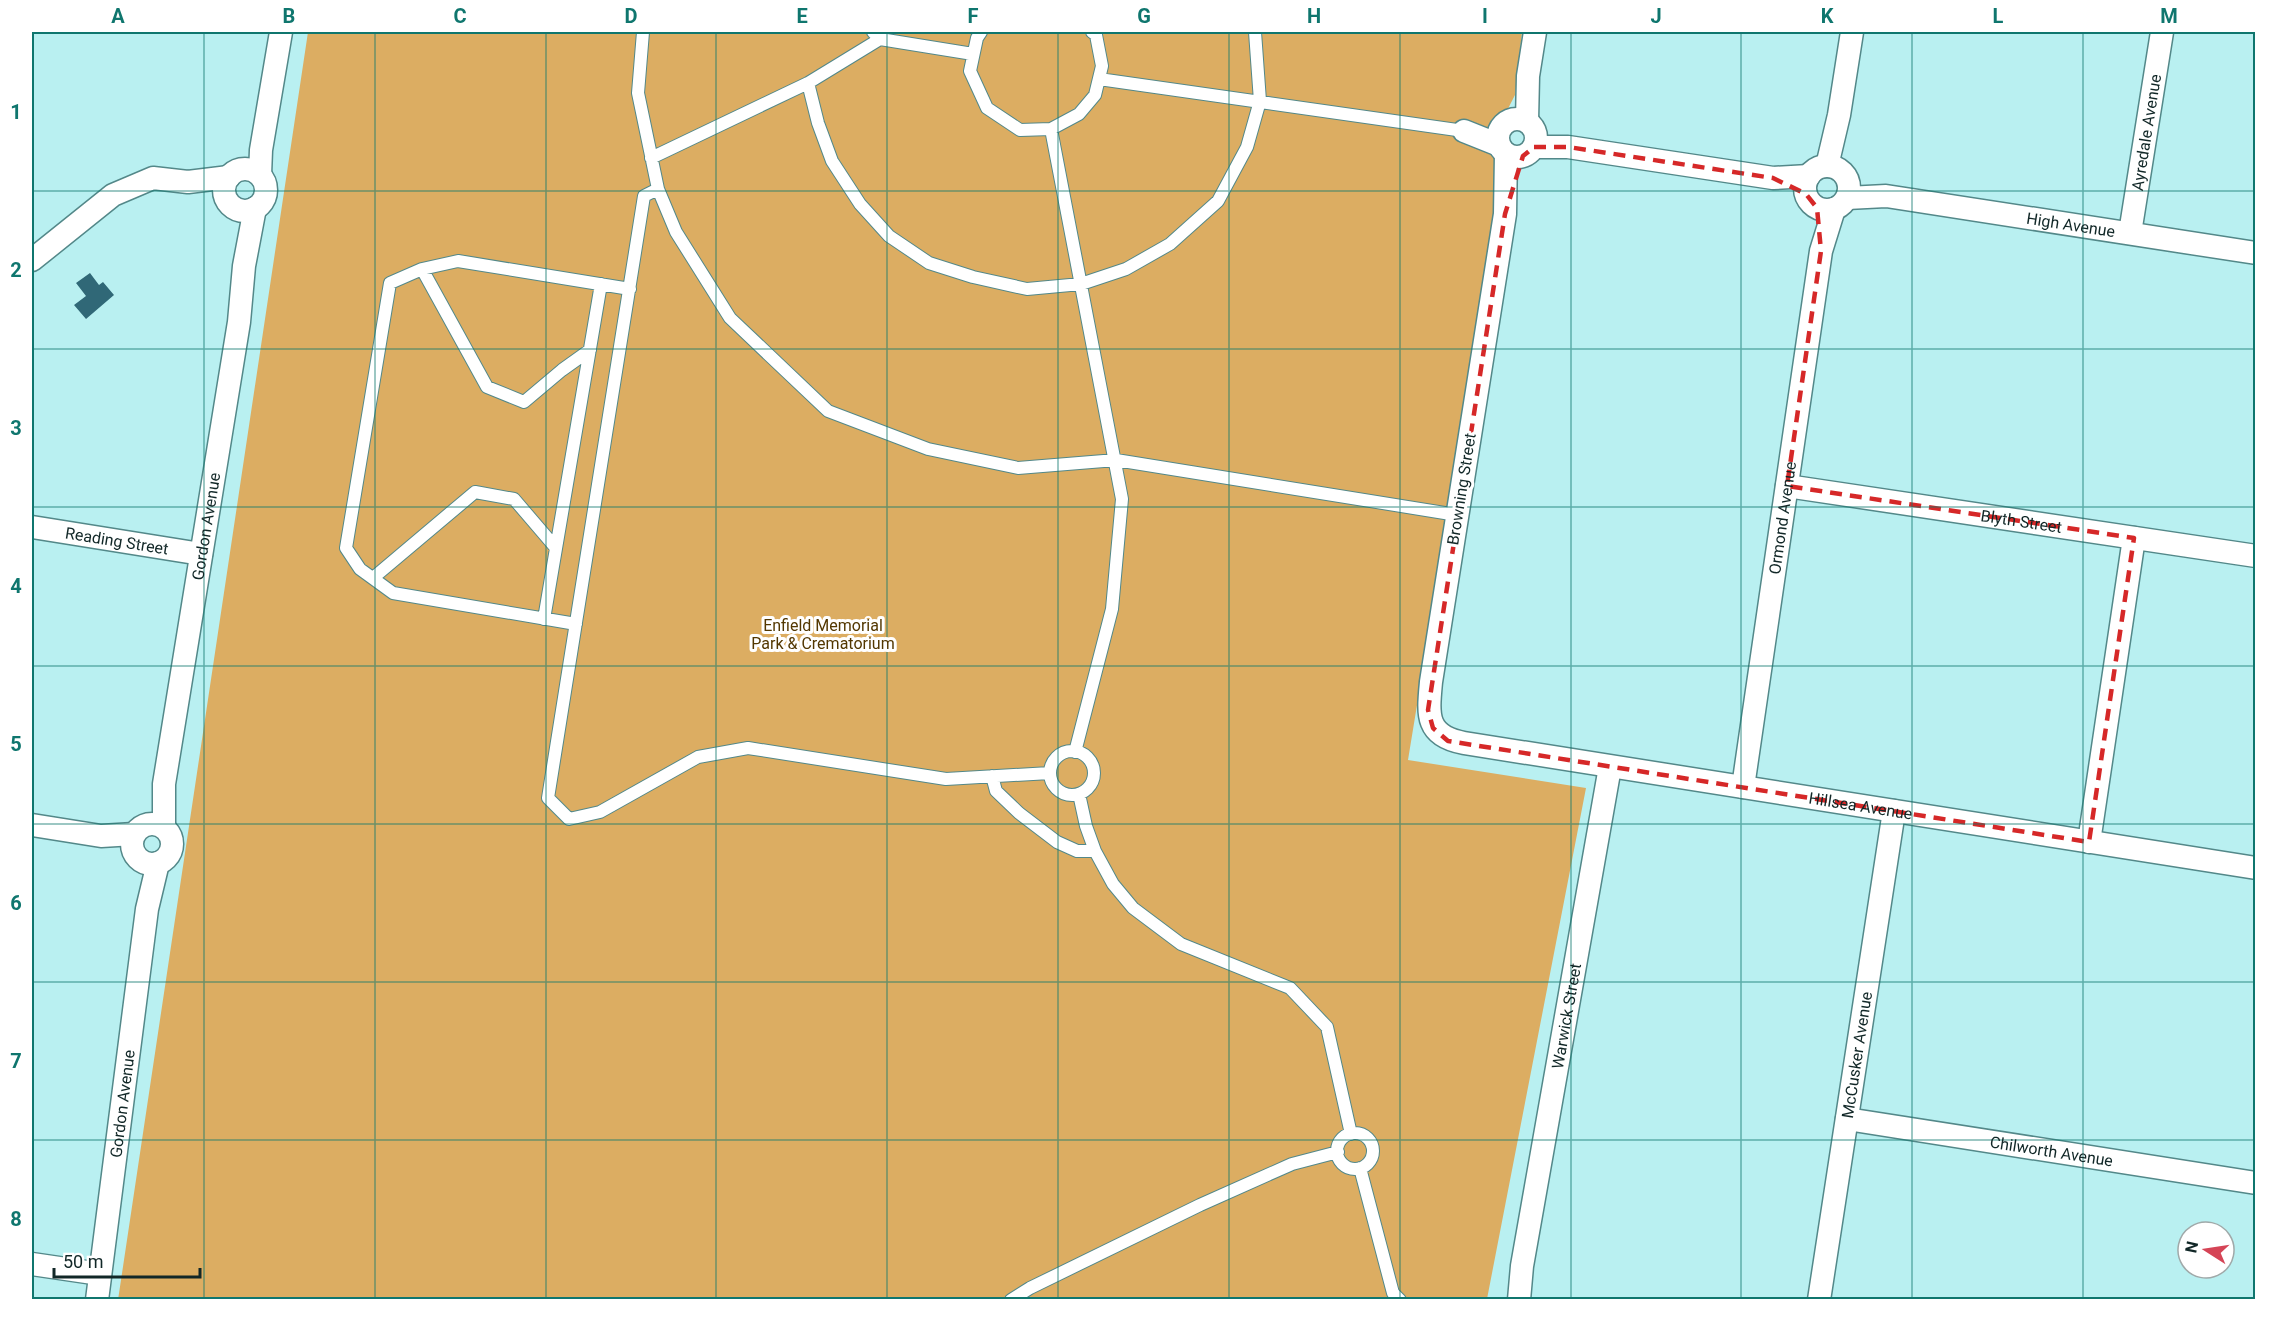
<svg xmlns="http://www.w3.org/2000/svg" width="2287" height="1331" font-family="Roboto,sans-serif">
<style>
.green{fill:#dcad62}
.building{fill:#306877}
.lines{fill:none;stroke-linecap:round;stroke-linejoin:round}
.lane-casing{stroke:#538889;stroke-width:14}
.street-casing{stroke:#538889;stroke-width:25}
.lane{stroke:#fff;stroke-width:12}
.street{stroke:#fff;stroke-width:22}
.marked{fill:none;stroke:#d62828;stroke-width:4.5;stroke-dasharray:12 8;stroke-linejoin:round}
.grid{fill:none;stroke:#0f766e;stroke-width:1.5;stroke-opacity:0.55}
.labels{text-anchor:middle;stroke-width:6;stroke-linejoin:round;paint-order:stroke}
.street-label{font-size:16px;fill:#112727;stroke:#fff}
.park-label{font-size:16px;fill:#533700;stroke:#fff}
.neatline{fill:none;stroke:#0f766e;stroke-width:2}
.grid-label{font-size:20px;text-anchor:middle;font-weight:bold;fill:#0f766e}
</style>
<rect width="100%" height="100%" fill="#b9f0f1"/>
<path class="green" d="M308 32H1522L1515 95 1491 142 1501 193 1408 760 1586 788 1487 1299 118 1300Z"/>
<path class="building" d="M90 273 99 285 103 282 114 295 86 319 74 305 86 296 76 283Z"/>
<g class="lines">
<defs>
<path id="lane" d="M643 32 638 93 658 189 676 232 730 318 828 411 928 449 1018 468 1116 460 1457 515
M981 32 977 38 970 71 987 108 1020 130 1051 129 1079 114 1095 95 1102 66 1096 35 1092 32
M880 39 973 54
M1099 79 1464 131
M808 83 818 123 832 161 860 204 889 236 929 263 973 277 1027 289 1081 284 1126 269 1170 244 1218 201 1247 147 1260 101 1255 32
M1051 129 1122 499 1112 609 1075 752
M651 158 808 83 880 39 873 32
M658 189 644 196 548 798 569 819 600 812 698 757 748 748 946 779 1050 773
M422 269 487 387 524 402 562 370 590 350
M373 578 475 492 514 499 556 548
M544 619 601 284
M576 624 393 593 360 569 346 548 390 283 422 269 458 261 630 289
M1050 773a22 22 0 1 1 44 0a22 22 0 1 1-44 0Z
M992 776 996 791 1019 813 1057 842 1077 851H1095
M1079 794 1086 826 1095 851 1113 884 1133 908 1181 944 1290 988 1327 1027 1351 1134
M1337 1151a18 18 0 1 1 36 0a18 18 0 1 1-36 0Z
M1360 1168 1393 1293 1400 1300
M1011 1300 1030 1288 1200 1205 1292 1164 1338 1152"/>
<g id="street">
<circle cx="1517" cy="138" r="19"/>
<path d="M1527 121 1528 76 1535 32"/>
<path d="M1464 131 1499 145"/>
<path d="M1534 147H1568L1773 178 1809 176"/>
<path id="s1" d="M1506 154 1505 214 1431 682C1428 714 1425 736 1464 743L2256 868"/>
<path d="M1827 166 1839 115 1852 32"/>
<circle cx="1827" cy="188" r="22"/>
<circle cx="245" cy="190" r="21"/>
<path d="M260 175 261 150 281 32"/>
<path id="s2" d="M1847 198 1886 196 2256 253"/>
<path id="s3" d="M2130 233 2162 32"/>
<path d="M32 260 113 195 153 178 188 182 229 177"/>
<path id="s4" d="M1787 486 2256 556"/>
<path id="s5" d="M32 527 201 554"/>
<path id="s6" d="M1743 787 1821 251 1834 209"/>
<circle cx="152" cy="844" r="20"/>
<path d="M32 825 101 836 134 834"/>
<path id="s7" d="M164 827V784L239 322 244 266 255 208"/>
<path d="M2089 842 2134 538"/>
<path id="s8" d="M1847 1119 2256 1183"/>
<path d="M32 1264 100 1274"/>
<path id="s9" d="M97 1300 147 909 158 863"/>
<path id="s10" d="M1519 1300 1522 1266 1610 767"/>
<path id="s11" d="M1819 1300 1894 811"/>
</g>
</defs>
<use href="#lane" class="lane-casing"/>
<use href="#street" class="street-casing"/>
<use href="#lane" class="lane"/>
<use href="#street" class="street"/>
</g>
<path class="marked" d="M1534 147H1568L1773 178 1806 194 1817 208 1821 251 1787 486 2134 538 2089 842 1448 741 1433 728 1428 710 1505 214 1523 156Z"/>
<path class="grid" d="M204 32V1300M375 32V1300M546 32V1300M716 32V1300M887 32V1300M1058 32V1300M1229 32V1300M1400 32V1300M1571 32V1300M1741 32V1300M1912 32V1300M2083 32V1300M32 191H2256M32 349H2256M32 507H2256M32 666H2256M32 824H2256M32 982H2256M32 1140H2256"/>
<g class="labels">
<g class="street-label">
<text dy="6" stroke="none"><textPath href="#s3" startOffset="102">Ayredale Avenue</textPath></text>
<text dy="6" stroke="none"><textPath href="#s2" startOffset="226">High Avenue</textPath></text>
<text transform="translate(1461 489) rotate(-81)" y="6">Browning Street</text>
<text dy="6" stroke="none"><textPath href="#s6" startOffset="272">Ormond Avenue</textPath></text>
<text dy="6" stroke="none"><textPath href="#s4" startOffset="237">Blyth Street</textPath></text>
<text dy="6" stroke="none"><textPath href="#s7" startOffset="304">Gordon Avenue</textPath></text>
<text dy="6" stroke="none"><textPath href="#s5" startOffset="86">Reading Street</textPath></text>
<text dy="6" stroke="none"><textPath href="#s1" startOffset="1016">Hillsea Avenue</textPath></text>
<text dy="6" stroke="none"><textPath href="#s10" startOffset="288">Warwick Street</textPath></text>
<text dy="6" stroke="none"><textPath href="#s11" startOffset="248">McCusker Avenue</textPath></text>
<text dy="6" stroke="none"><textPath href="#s9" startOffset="198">Gordon Avenue</textPath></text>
<text dy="6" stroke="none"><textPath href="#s8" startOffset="207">Chilworth Avenue</textPath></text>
</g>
<g class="park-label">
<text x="823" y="631">Enfield Memorial<tspan x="823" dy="18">Park &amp; Crematorium</tspan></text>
</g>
</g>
<rect width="2287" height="1331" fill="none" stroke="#ffffff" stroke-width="66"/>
<g transform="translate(2206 1250) rotate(282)"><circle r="28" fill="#ffffff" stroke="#a0a9a9" stroke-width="1.5"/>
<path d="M0-4.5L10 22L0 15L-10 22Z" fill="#d54456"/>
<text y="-9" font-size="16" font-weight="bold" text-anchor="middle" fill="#112727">N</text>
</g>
<path d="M54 1268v9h146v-9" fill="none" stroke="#112727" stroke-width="3"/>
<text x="63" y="1268" font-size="18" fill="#112727" stroke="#ffffff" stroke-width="4.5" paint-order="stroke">50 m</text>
<rect x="33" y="33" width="2221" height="1265" class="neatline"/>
<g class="grid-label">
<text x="118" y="23">A</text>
<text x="289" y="23">B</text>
<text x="460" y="23">C</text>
<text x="631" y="23">D</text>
<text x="802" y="23">E</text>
<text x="973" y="23">F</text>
<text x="1144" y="23">G</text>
<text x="1314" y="23">H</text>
<text x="1485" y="23">I</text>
<text x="1656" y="23">J</text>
<text x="1827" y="23">K</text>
<text x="1998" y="23">L</text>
<text x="2169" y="23">M</text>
<text x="16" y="119">1</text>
<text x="16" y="277">2</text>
<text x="16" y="435">3</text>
<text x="16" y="593">4</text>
<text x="16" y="751">5</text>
<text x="16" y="910">6</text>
<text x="16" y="1068">7</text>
<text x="16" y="1226">8</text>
</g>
</svg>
